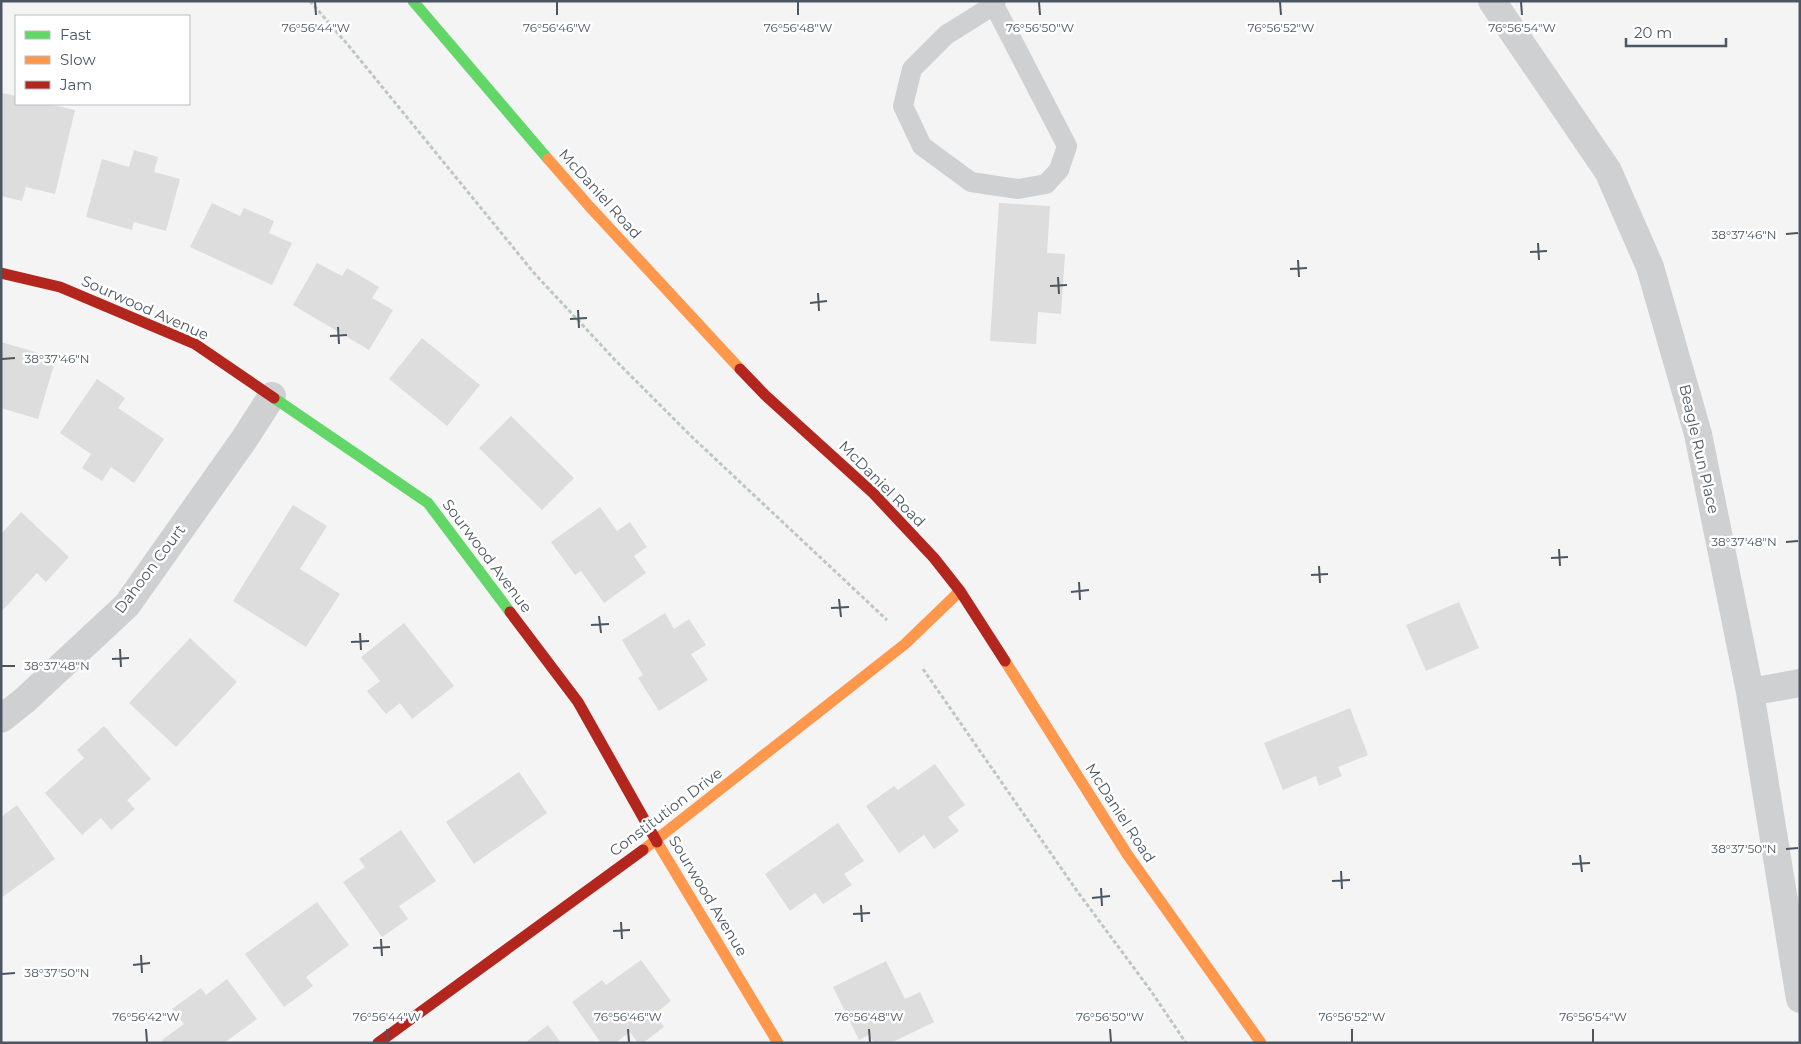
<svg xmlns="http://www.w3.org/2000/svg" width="1801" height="1044" font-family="Montserrat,sans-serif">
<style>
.building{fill:#ddddde}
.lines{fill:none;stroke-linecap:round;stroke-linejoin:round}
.path{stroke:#bcc7c4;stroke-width:3;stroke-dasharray:4 2.5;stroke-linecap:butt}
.lane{stroke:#ced0d2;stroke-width:20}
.street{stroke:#ced0d2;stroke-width:28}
.fast{stroke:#63d668;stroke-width:11}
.slow{stroke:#ff974d;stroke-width:11}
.jam{stroke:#b3261e;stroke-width:11}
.ticks{fill:none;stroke:#4a5661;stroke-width:2}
.labels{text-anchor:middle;stroke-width:5;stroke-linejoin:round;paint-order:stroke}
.street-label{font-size:15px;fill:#4a5661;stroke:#fff}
.ticks-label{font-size:12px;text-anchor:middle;fill:#4a5661;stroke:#fff;stroke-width:5;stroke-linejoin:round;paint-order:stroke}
</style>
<rect width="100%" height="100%" fill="#f4f4f4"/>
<path class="building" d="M2 93 16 96V104H47L75 110 55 194 26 187 22 201 1 196Z
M134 150 158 157 154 172 180 179 166 231 134 222 132 230 86 217 102 159 129 167Z
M212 203 240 216 244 208 274 221 269 233 292 243 272 285 190 247Z
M999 203 1050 206 1047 253 1065 254 1061 314 1038 312 1036 344 990 341Z
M317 263 342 276 347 268 379 287 372 298 393 310 369 350 293 305Z
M422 338 480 385 447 426 389 379Z
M1 342 56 358 38 419 1 408Z
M97 379 125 398 118 408 164 439 134 483 111 467 102 481 82 468 91 454 60 433Z
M511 416 574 478 542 510 479 448Z
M293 505 327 526 300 569 340 594 306 647 233 601Z
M600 507 617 531 630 522 647 547 634 556 646 573 604 603 581 571 575 575 551 542Z
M21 512 69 557 46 582 37 573 1 612V534Z
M1459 602 1479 648 1426 671 1406 625Z
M665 613 674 629 689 619 706 645 691 654 708 680 659 711 638 678 643 675 622 640Z
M404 623 454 686 412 719 400 703 386 714 367 691 380 681 361 657Z
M190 638 237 682 176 747 129 703Z
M1350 708 1368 755 1338 767 1342 776 1319 786 1316 776 1283 790 1264 743Z
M104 726 151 779 127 800 135 809 111 830 101 818 82 835 45 793 84 758 77 750Z
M935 764 965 805 948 817 959 831 934 849 924 835 899 853 866 806 894 786 898 790Z
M519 772 547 813 474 864 446 822Z
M17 805 55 859 1 898V817Z
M838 823 864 861 844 874 852 885 823 904 815 893 790 911 765 874Z
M401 830 436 881 399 906 408 919 382 937 343 882 365 867 359 859Z
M317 902 349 945 306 977 313 986 284 1007 245 954Z
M641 960 671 1001 655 1014 664 1027 643 1043H638L630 1032 615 1043H601L572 1002 602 980 606 985Z
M886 961 905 999 920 992 934 1022 891 1043H874L869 1035 859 1040 833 987Z
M227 979 257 1019 224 1043H164L162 1040 184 1024 172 1009 201 988 206 995Z
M548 1025 561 1043H525Z"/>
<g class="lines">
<path class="path" d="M310 1 348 45 534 273 615 360 692 437 887 620
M923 669 1077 891 1151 991 1186 1043"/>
<path class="lane" d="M994 5 1067 146 1059 170 1046 184 1018 189 971 182 922 146 903 106 912 69 946 35 994 5 996 1"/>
<path class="street" d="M1492 1 1608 171 1650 267 1698 434 1750 692 1800 999
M1750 692 1800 683
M1 719 25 700 127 605 245 438 272 396"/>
<path class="fast" d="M413 1 548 159
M274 398 428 503 510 612"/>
<path class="slow" d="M548 159 589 206 740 369
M1005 661 1127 854 1261 1043
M657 842 778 1043
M643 850 905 644 960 591"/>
<path class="jam" d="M1 273 60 287 195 344 274 398
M740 369 765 395 873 493 934 558 960 591 1005 661
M510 612 578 702 657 842
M378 1043 643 850"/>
</g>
<path class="ticks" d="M315 2 316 15M557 2V15M798 2V15M1039 2 1040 15M1280 2 1281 15M1521 2 1522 15M1786 234 1798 233M1538 243 1539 260M1530 252 1547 251M1298 260 1299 277M1290 269 1307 268M1058 277 1059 294M1050 286 1067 285M818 293 819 311M810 303 827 301M578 310 579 328M570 319 587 318M338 327 339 344M330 336 347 335M2 359 15 358M1786 542 1798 541M1559 549 1560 566M1551 558 1568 557M1319 566 1320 583M1311 575 1328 574M1079 582 1080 600M1071 592 1089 590M839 599 841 617M831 608 849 607M599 616 601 633M591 625 609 624M360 633 361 650M351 642 369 641M120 649 121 667M112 659 129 658M2 666H15M1786 849 1798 848M1580 855 1582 872M1572 864 1590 863M1341 871 1342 889M1332 881 1350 880M1101 888 1102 906M1092 898 1110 896M861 905 862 922M853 914 870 913M621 922 622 939M613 931 630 930M381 939 382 956M373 948 390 947M141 955 142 973M133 965 150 963M2 974 15 973M146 1029 147 1042M387 1029 388 1042M628 1029 629 1042M869 1029 870 1042M1110 1029 1111 1042M1352 1029V1042M1593 1029V1042"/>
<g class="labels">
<g class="street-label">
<text transform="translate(600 194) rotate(48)" y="5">McDaniel Road</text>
<text transform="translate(145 308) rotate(24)" y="5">Sourwood Avenue</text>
<text transform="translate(1699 449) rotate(77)" y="5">Beagle Run Place</text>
<text transform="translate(882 484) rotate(45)" y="5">McDaniel Road</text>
<text transform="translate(487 556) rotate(53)" y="5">Sourwood Avenue</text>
<text transform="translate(150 569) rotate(-53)" y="5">Dahoon Court</text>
<text transform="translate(666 812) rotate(-37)" y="5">Constitution Drive</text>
<text transform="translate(1120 813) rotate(57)" y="5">McDaniel Road</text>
<text transform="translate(708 896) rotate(59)" y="5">Sourwood Avenue</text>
</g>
</g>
<g class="ticks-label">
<text x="316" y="32">76°56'44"W</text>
<text x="557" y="32">76°56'46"W</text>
<text x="798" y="32">76°56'48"W</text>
<text x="1040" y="32">76°56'50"W</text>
<text x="1281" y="32">76°56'52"W</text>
<text x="1522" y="32">76°56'54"W</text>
<text x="1744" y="239">38°37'46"N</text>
<text x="57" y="363">38°37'46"N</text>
<text x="1744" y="546">38°37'48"N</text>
<text x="57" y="670">38°37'48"N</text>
<text x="1744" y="853">38°37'50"N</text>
<text x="57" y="977">38°37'50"N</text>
<text x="146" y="1021">76°56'42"W</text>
<text x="387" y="1021">76°56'44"W</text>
<text x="628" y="1021">76°56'46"W</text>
<text x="869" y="1021">76°56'48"W</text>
<text x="1110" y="1021">76°56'50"W</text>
<text x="1352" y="1021">76°56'52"W</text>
<text x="1593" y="1021">76°56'54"W</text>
</g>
<rect width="1801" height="1044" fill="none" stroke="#4a5661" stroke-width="5"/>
<rect x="15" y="15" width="175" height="90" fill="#ffffff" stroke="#b7bbc0"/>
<rect x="25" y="31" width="25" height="8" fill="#63d668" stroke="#b7bbc0"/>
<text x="60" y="40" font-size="15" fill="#4a5661">Fast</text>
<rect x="25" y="56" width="25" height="8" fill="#ff974d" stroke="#b7bbc0"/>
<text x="60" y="65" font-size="15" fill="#4a5661">Slow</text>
<rect x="25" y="81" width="25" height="8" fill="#b3261e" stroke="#b7bbc0"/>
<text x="60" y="90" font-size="15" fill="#4a5661">Jam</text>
<path d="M1626 38v8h100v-8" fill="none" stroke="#4a5661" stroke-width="2.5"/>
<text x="1634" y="38" font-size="15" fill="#4a5661" stroke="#ffffff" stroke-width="4" paint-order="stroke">20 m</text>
</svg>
